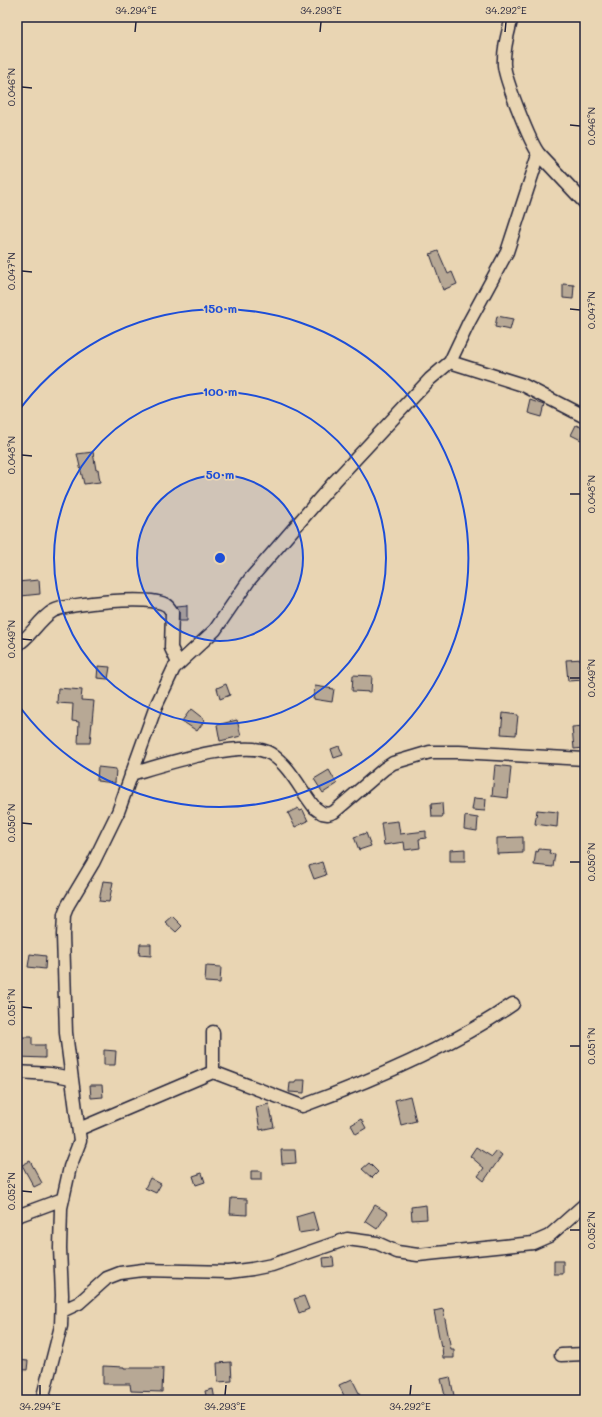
<svg xmlns="http://www.w3.org/2000/svg" width="602" height="1417" font-family="Mali,sans-serif">
<style>
.building{fill:#b7a895;stroke:#22223b}
.lines{fill:none;stroke-linecap:round;stroke-linejoin:round}
.street-casing{stroke:#22223b;stroke-width:15}
.street{stroke:#e9d5b3;stroke-width:12}
.ticks{fill:none;stroke:#22223b;stroke-width:1.5}
.ring{fill:none;stroke:#1d4ed8;stroke-width:2}
.centre{fill:#1d4ed8;stroke:#e9d5b3;stroke-width:2}
.ring-label{font-size:12px;text-anchor:middle;font-weight:bold;fill:#1d4ed8;stroke:#e9d5b3;stroke-width:3.5;stroke-linejoin:round;paint-order:stroke}
.neatline{fill:none;stroke:#22223b;stroke-width:1.5}
.ticks-label{font-size:10px;text-anchor:middle;fill:#22223b}
</style>
<rect width="100%" height="100%" fill="#e9d5b3"/>
<filter id="ink" filterUnits="userSpaceOnUse"><feTurbulence type="fractalNoise" baseFrequency=".025" numOctaves="2"/><feDisplacementMap in="SourceGraphic" scale="8" xChannelSelector="R" yChannelSelector="G"/><feConvolveMatrix kernelMatrix="1 2 1 2 8 2 1 2 1" color-interpolation-filters="sRGB"/></filter>
<g filter="url(#ink)">
<path class="building" d="M438 251 448 274 452 272 457 284 443 290 430 254Z
M563 284 574 285 573 299 563 298Z
M497 316 513 319 510 330 495 327Z
M531 400 545 405 542 417 528 413Z
M576 425 585 429 581 440 571 435Z
M93 452 96 470 98 469 100 482 84 484 77 454Z
M39 580 40 594 21 596 17 582Z
M187 605V621H179V612L177 606Z
M584 659 585 680 568 681 566 660Z
M98 666 110 667 108 679 97 678Z
M353 675 372 676 371 692 352 691Z
M226 684 230 695 220 699 217 688Z
M315 686 334 689 332 702 313 699Z
M58 688 82 690 81 700 94 701 90 743H78L79 722 72 721 73 704 57 703Z
M191 709 205 720 197 731 182 721Z
M503 713 518 715 516 735 501 734Z
M237 720 241 736 220 741 217 725Z
M585 726V748L574 749 572 727Z
M339 746 343 755 334 758 331 749Z
M495 765 511 767 508 798 492 796Z
M98 767 116 769 115 783 97 781Z
M329 770 337 784 323 793 314 779Z
M474 798 486 799 485 811 472 810Z
M442 803 443 817H432L431 804Z
M298 808 300 811 303 810 308 821 295 827 288 813Z
M537 810 558 812 557 827 535 824Z
M465 816 478 818 477 831 464 829Z
M398 821 400 834 426 831V838L419 839 420 848 405 850 404 842 384 845 381 823Z
M366 833 371 846 359 850 354 837Z
M523 837V853L497 854V838Z
M465 849V861H450V850Z
M539 849 550 850 549 853 555 854 553 867 534 865 536 851 538 852Z
M322 862 326 875 314 879 309 866Z
M103 881 113 882 109 902 99 901Z
M172 916 182 926 176 932 165 922Z
M140 944H151V956L139 955Z
M30 954 46 956 45 969 28 967Z
M206 966 221 967 220 983 205 982Z
M19 1037H32V1045H45V1058L18 1057Z
M104 1050 116 1051 115 1065H104Z
M296 1080H305L304 1093 289 1092 290 1083H295Z
M90 1085H102L103 1097 91 1098Z
M410 1096 416 1121 401 1125 395 1100Z
M269 1104 274 1127 260 1130 256 1107Z
M361 1119 366 1128 356 1134 351 1125Z
M476 1147 492 1157 497 1151 502 1155 484 1181 478 1176 484 1168 470 1156Z
M281 1150H295L296 1163 282 1164Z
M30 1161 42 1183 34 1187 22 1165Z
M369 1163 378 1172 372 1178 362 1169Z
M251 1171H261V1180H251Z
M202 1173 205 1182 196 1185 193 1176Z
M150 1178 161 1184 156 1193 145 1188Z
M231 1198 247 1199V1215L230 1214Z
M375 1205 388 1213 377 1229 365 1221Z
M426 1205 427 1219 412 1220 411 1207Z
M313 1212 318 1230 299 1233 296 1217Z
M333 1257 334 1266 324 1267 323 1258Z
M554 1261H563V1274H554Z
M304 1296 309 1309 299 1313 294 1299Z
M443 1309 451 1349H454V1358H443L442 1346 441 1347 434 1311Z
M17 1360 28 1361 27 1370 17 1369Z
M231 1362 232 1381 218 1382 217 1363Z
M103 1366 124 1367V1368H163L162 1392 131 1391 130 1384H103Z
M450 1377 455 1400H446L441 1379Z
M352 1379 360 1395 346 1400 339 1385Z
M213 1389 215 1400H207L205 1391Z"/>
<g class="lines">
<defs>
<path id="street" d="M539 154 585 203
M450 362 523 385 585 417
M17 645C30 638 39 619 53 611 68 603 152 595 166 605 168 606 170 609 172 612L171 648 178 663
M131 774C159 766 246 737 271 754 290 766 301 791 315 808L322 813 328 814 334 812 384 769 393 763 430 752H459L585 759
M17 1072 50 1074 71 1078
M213 1072 302 1106C373 1080 451 1047 513 1004
M79 1129 213 1072V1032
M17 1216 63 1199
M62 1311 79 1303 107 1278 120 1273 143 1270 229 1272 252 1269 272 1265 347 1239 377 1243 397 1252 418 1255 533 1243 549 1236 585 1204
M561 1355 585 1354
M42 1400 61 1326 62 1295 60 1248 61 1208 70 1167 80 1141 66 1033 63 935 64 915 68 905 93 863 118 812 156 706 174 668 215 630 250 579 335 481 430 379 450 362 469 322 507 252 539 154C530 143 505 79 504 65 503 49 508 33 512 17"/>
</defs>
<use href="#street" class="street-casing"/>
<use href="#street" class="street"/>
</g>
</g>
<path class="ticks" d="M135 32 136 22M320 32 321 22M505 32 506 22M22 87 32 88M570 125 580 126M22 271 32 272M570 309 580 310M22 455 32 456M570 494H580M22 639 32 640M570 678H580M22 823 32 824M570 862H580M22 1007 32 1008M570 1046H580M22 1191 32 1192M570 1230H580M40 1395V1385M225 1395 226 1385M410 1395 411 1385"/>
<circle cx="220" cy="558" r="83" fill="#1d4ed8" fill-opacity=".12"/>
<g class="ring">
<circle cx="220" cy="558" r="83"/>
<circle cx="220" cy="558" r="166"/>
<path d="M17 413A249 249 0 1 1 17 703"/>
</g>
<circle cx="220" cy="558" r="6" class="centre"/>
<g class="ring-label">
<text x="220" y="313">150 m</text>
<text x="220" y="396">100 m</text>
<text x="220" y="479">50 m</text>
</g>
<rect width="602" height="1417" fill="none" stroke="#e9d5b3" stroke-width="44"/>
<rect x="22" y="22" width="558" height="1373" class="neatline"/>
<g class="ticks-label">
<text x="136" y="14">34.294°E</text>
<text x="321" y="14">34.293°E</text>
<text x="506" y="14">34.292°E</text>
<text transform="translate(11 87) rotate(-90)" y="4">0.046°N</text>
<text transform="translate(591 126) rotate(-90)" y="4">0.046°N</text>
<text transform="translate(11 271) rotate(-90)" y="4">0.047°N</text>
<text transform="translate(591 310) rotate(-90)" y="4">0.047°N</text>
<text transform="translate(11 455) rotate(-90)" y="4">0.048°N</text>
<text transform="translate(591 494) rotate(-90)" y="4">0.048°N</text>
<text transform="translate(11 639) rotate(-90)" y="4">0.049°N</text>
<text transform="translate(591 678) rotate(-90)" y="4">0.049°N</text>
<text transform="translate(11 823) rotate(-90)" y="4">0.050°N</text>
<text transform="translate(591 862) rotate(-90)" y="4">0.050°N</text>
<text transform="translate(11 1007) rotate(-90)" y="4">0.051°N</text>
<text transform="translate(591 1046) rotate(-90)" y="4">0.051°N</text>
<text transform="translate(11 1191) rotate(-90)" y="4">0.052°N</text>
<text transform="translate(591 1230) rotate(-90)" y="4">0.052°N</text>
<text x="40" y="1410">34.294°E</text>
<text x="225" y="1410">34.293°E</text>
<text x="410" y="1410">34.292°E</text>
</g>
</svg>
